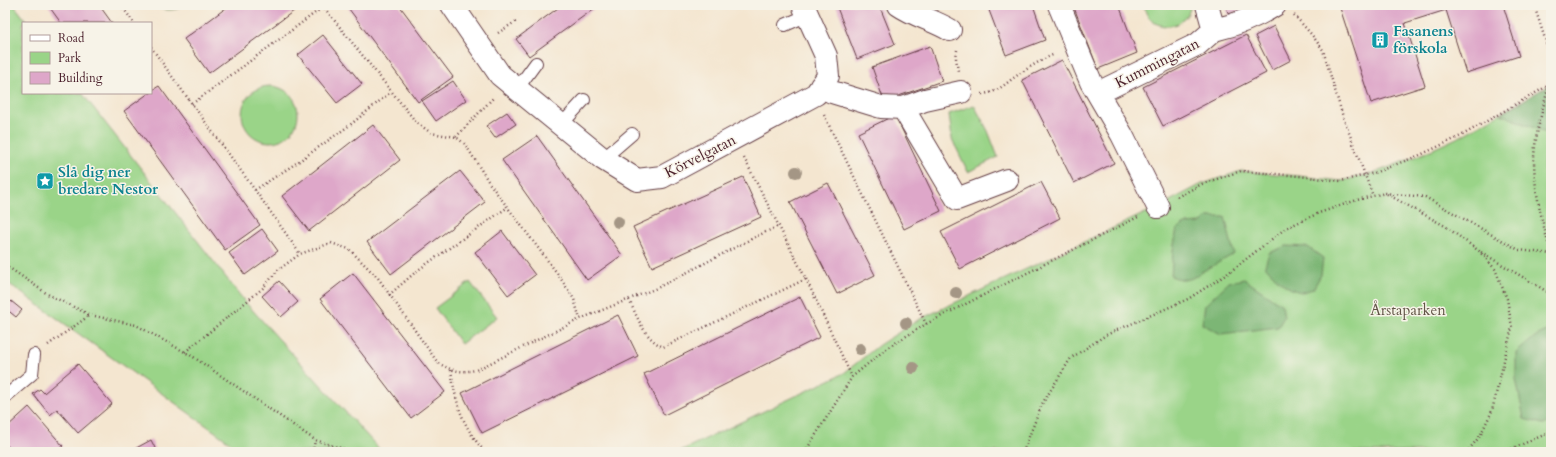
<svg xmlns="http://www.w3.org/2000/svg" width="1556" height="457" font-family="Cardo,serif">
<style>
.green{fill:#9ad488;stroke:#727a5a}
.forest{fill:#7bb674;stroke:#626a50}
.building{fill:#dea7c9}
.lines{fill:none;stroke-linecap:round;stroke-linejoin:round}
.service-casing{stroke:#643d44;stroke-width:14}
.minor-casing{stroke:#643d44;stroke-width:24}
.path{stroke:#643d44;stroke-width:2.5;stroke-dasharray:1 3;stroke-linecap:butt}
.service{stroke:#fff;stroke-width:12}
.minor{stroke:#fff;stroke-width:22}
.tree{fill:#a49685}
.labels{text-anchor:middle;stroke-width:3;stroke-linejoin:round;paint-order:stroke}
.culture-label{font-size:15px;font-weight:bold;fill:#0d838f;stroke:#f7f3e8;text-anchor:start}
.street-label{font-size:15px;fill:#4a1f2b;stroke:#f7f3e8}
.park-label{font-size:15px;fill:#625547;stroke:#f7f3e8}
</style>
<rect width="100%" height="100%" fill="#f7f3e8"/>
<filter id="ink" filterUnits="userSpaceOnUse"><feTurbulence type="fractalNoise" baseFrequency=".025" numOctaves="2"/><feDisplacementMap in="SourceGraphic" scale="8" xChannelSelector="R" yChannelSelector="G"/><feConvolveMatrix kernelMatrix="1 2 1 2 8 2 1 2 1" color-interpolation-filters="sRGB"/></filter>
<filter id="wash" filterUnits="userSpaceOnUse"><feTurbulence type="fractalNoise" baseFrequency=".012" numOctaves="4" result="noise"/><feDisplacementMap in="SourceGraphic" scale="16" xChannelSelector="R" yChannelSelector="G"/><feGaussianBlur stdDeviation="0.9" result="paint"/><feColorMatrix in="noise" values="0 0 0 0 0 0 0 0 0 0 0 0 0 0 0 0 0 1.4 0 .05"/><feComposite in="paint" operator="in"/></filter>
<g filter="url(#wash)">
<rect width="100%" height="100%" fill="#f4e6d0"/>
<path class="green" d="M5 5H14L28 23H23V93H82L246 303 382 452H239V449L5 281Z
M152 5H186C174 12 163 11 152 5Z
M1144 5H1191C1186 33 1147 33 1144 5Z
M1551 84V452H678L844 373 879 345 918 320 1158 207 1202 184 1241 171 1299 176 1341 181 1374 173 1420 155 1461 136Z
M242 114a28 28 0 1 1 56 0a28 28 0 1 1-56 0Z
M974 105 988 131 998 157 968 172 952 139 949 114Z
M470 282 497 317 461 344 435 308Z"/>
<path class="forest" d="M1551 84V193C1540 171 1544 157 1548 134L1501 114Z
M1207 217H1225L1234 254 1198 274C1190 282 1181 280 1171 276L1173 250 1177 229 1185 224 1201 223Z
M1286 246 1308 247 1323 258 1321 275 1313 289C1309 290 1304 292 1301 292 1285 289 1275 277 1265 266L1269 253Z
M1244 279 1282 305 1284 317 1278 327 1221 334 1202 324 1205 305 1229 282Z
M1551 329V423L1543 424 1524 419 1516 379V353L1536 336Z"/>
<g id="blocks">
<path class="building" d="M48 5H99L112 23H61Z
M230 5H302L209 73 184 39Z
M346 5H399L453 77 418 102Z
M562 5H599L529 56 516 39Z
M836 5H879L895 44 857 59Z
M987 5H1033L1045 40 1006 55Z
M1073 5H1119L1137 53 1098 69Z
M1225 5H1254L1229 15Z
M1339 5H1503L1519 56 1466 73 1446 10 1405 23 1425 86 1371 103Z
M1274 26 1291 60 1272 70 1255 36Z
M323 35 362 84 337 103 298 55Z
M1246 35 1266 73 1163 126 1143 87Z
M930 46 942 81 884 101 872 67Z
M1062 60 1114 163 1074 183 1022 80Z
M453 81 466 100 436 121 422 101Z
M159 86 260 225 225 250 124 111 149 93H151V91Z
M507 112 516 124 495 138 486 126Z
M895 115 941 211 904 229 858 133Z
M373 125 400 160 309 231 282 196Z
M537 136 622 255 587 280 502 160Z
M460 171 485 202 391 274 367 242Z
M743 177 761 217 652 267 633 227Z
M1041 182 1060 218 960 269 941 232Z
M828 183 875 275 837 294 790 202Z
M262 229 278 251 245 275 229 253Z
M502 231 535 275 508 295 475 252Z
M353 273 445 392 411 418 320 299Z
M279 281 298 302 281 317 262 296Z
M800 297 820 337 664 415 644 374Z
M11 301 22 310 16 317 5 308Z
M618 315 638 356 482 433 462 393Z
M78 364 112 404 78 433 57 409 50 415 33 394 40 389 44 393Z
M29 407 63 446 56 452H28L26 449 23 452H13L5 443V426L7 427Z
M151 440 157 452H129Z"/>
</g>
</g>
<g filter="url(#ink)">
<use href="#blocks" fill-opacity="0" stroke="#643d44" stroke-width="1"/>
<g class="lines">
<defs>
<path id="service" d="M785 25 808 15
M517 89 536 63
M561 125 584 100
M603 159 632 134
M5 397 32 374 34 355"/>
<path id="minor" d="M452 5 500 75 603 159 637 180 662 177 816 94 828 76 826 56 803 5
M899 5C915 16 933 20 950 30
M1059 5 1091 82 1122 135 1158 207
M1214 30C1236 25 1256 17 1275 5
M821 86 832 92 881 107 903 108 925 100 961 92
M1098 93 1198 44 1214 30 1207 5
M903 108 957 199 1007 180"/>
</defs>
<use href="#service" class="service-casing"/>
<use href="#minor" class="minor-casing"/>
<path class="path" d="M121 5 134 23
M322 5 416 122 431 133 456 137 465 144 490 184 557 273 574 299 580 319
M1534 5 1546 42 1551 65
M1294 15 1312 35 1323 50 1343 117 1373 196
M498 33 518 20
M151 47C200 116 252 184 300 254L331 243 349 249 378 278 438 363C453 371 459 373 476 370L580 319 657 288 757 236 779 226
M957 50 956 58 958 71
M1549 85C1543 109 1535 134 1534 158 1534 191 1542 221 1551 253
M982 94C995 93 1002 87 1012 79 1025 70 1040 60 1055 54
M192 104 323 7
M824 115 926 324
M456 137 493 98
M744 158 806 279 852 377
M255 190 295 164 350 125 391 92
M1387 194 1445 226 1479 251 1495 269 1507 299 1512 327 1492 411 1480 436 1467 452
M1177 197 1202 184 1241 171 1299 176 1341 181 1374 173 1420 155 1461 136 1551 84
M1481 252 1551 294
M5 265 49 295 90 315 136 325 192 356 315 440 353 452
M389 295 418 270 508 207
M629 300C638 318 644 338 663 347L806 279
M48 345 90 315
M185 352 263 288 278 270 300 254
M451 370C456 404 462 426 485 452
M313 452 315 440
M805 452 852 377 887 348 926 324 1138 217
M1023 452 1042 404 1071 358 1106 335 1188 299 1227 274 1286 228 1319 213 1357 200 1385 193 1425 197 1519 250 1551 254
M1504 452 1551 432"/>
<use href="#service" class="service"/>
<use href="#minor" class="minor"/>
</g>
<g class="tree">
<circle cx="796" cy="172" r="6"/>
<circle cx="618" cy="222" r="6"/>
<circle cx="956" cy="293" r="6"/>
<circle cx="906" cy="323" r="6"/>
<circle cx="860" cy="349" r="6"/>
<circle cx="913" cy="368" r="6"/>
</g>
</g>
<defs>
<symbol id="building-square" viewBox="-11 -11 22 22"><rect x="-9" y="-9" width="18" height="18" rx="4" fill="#0f9aa8" stroke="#f7f3e8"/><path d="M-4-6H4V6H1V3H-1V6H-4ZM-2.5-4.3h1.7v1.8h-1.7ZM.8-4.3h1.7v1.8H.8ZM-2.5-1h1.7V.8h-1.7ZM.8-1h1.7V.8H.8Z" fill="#fff"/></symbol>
<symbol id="sight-square" viewBox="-11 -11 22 22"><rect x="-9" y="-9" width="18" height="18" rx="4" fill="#0f9aa8" stroke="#f7f3e8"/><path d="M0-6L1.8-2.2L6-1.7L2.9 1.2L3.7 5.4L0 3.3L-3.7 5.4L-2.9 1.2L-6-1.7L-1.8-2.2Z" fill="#fff"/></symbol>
</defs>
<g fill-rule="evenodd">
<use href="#building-square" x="1370" y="30" width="20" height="20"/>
<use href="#sight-square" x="35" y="171" width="20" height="20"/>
</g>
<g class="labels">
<g class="culture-label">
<text x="1393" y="36">Fasanens<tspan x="1393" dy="17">förskola</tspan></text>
<text x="58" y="177">Slå dig ner<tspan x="58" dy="17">bredare Nestor</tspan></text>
</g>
<g class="street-label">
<text transform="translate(1157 63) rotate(-27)" y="5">Kummingatan</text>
<text transform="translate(700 156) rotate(-27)" y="5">Körvelgatan</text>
</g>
<g class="park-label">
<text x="1408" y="315">Årstaparken</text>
</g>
</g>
<rect width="1556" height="457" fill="none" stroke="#f7f3e8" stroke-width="20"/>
<rect x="22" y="22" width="130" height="72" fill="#f7f3e8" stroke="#b29e9c"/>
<rect x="30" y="35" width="20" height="6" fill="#ffffff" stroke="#b29e9c"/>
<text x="58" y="42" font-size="12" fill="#4a1f2b">Road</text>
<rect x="30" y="52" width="20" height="12" fill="#9ad488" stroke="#b29e9c"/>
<text x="58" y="62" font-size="12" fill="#4a1f2b">Park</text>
<rect x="30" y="72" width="20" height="12" fill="#dea7c9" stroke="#b29e9c"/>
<text x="58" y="82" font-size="12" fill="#4a1f2b">Building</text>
</svg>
